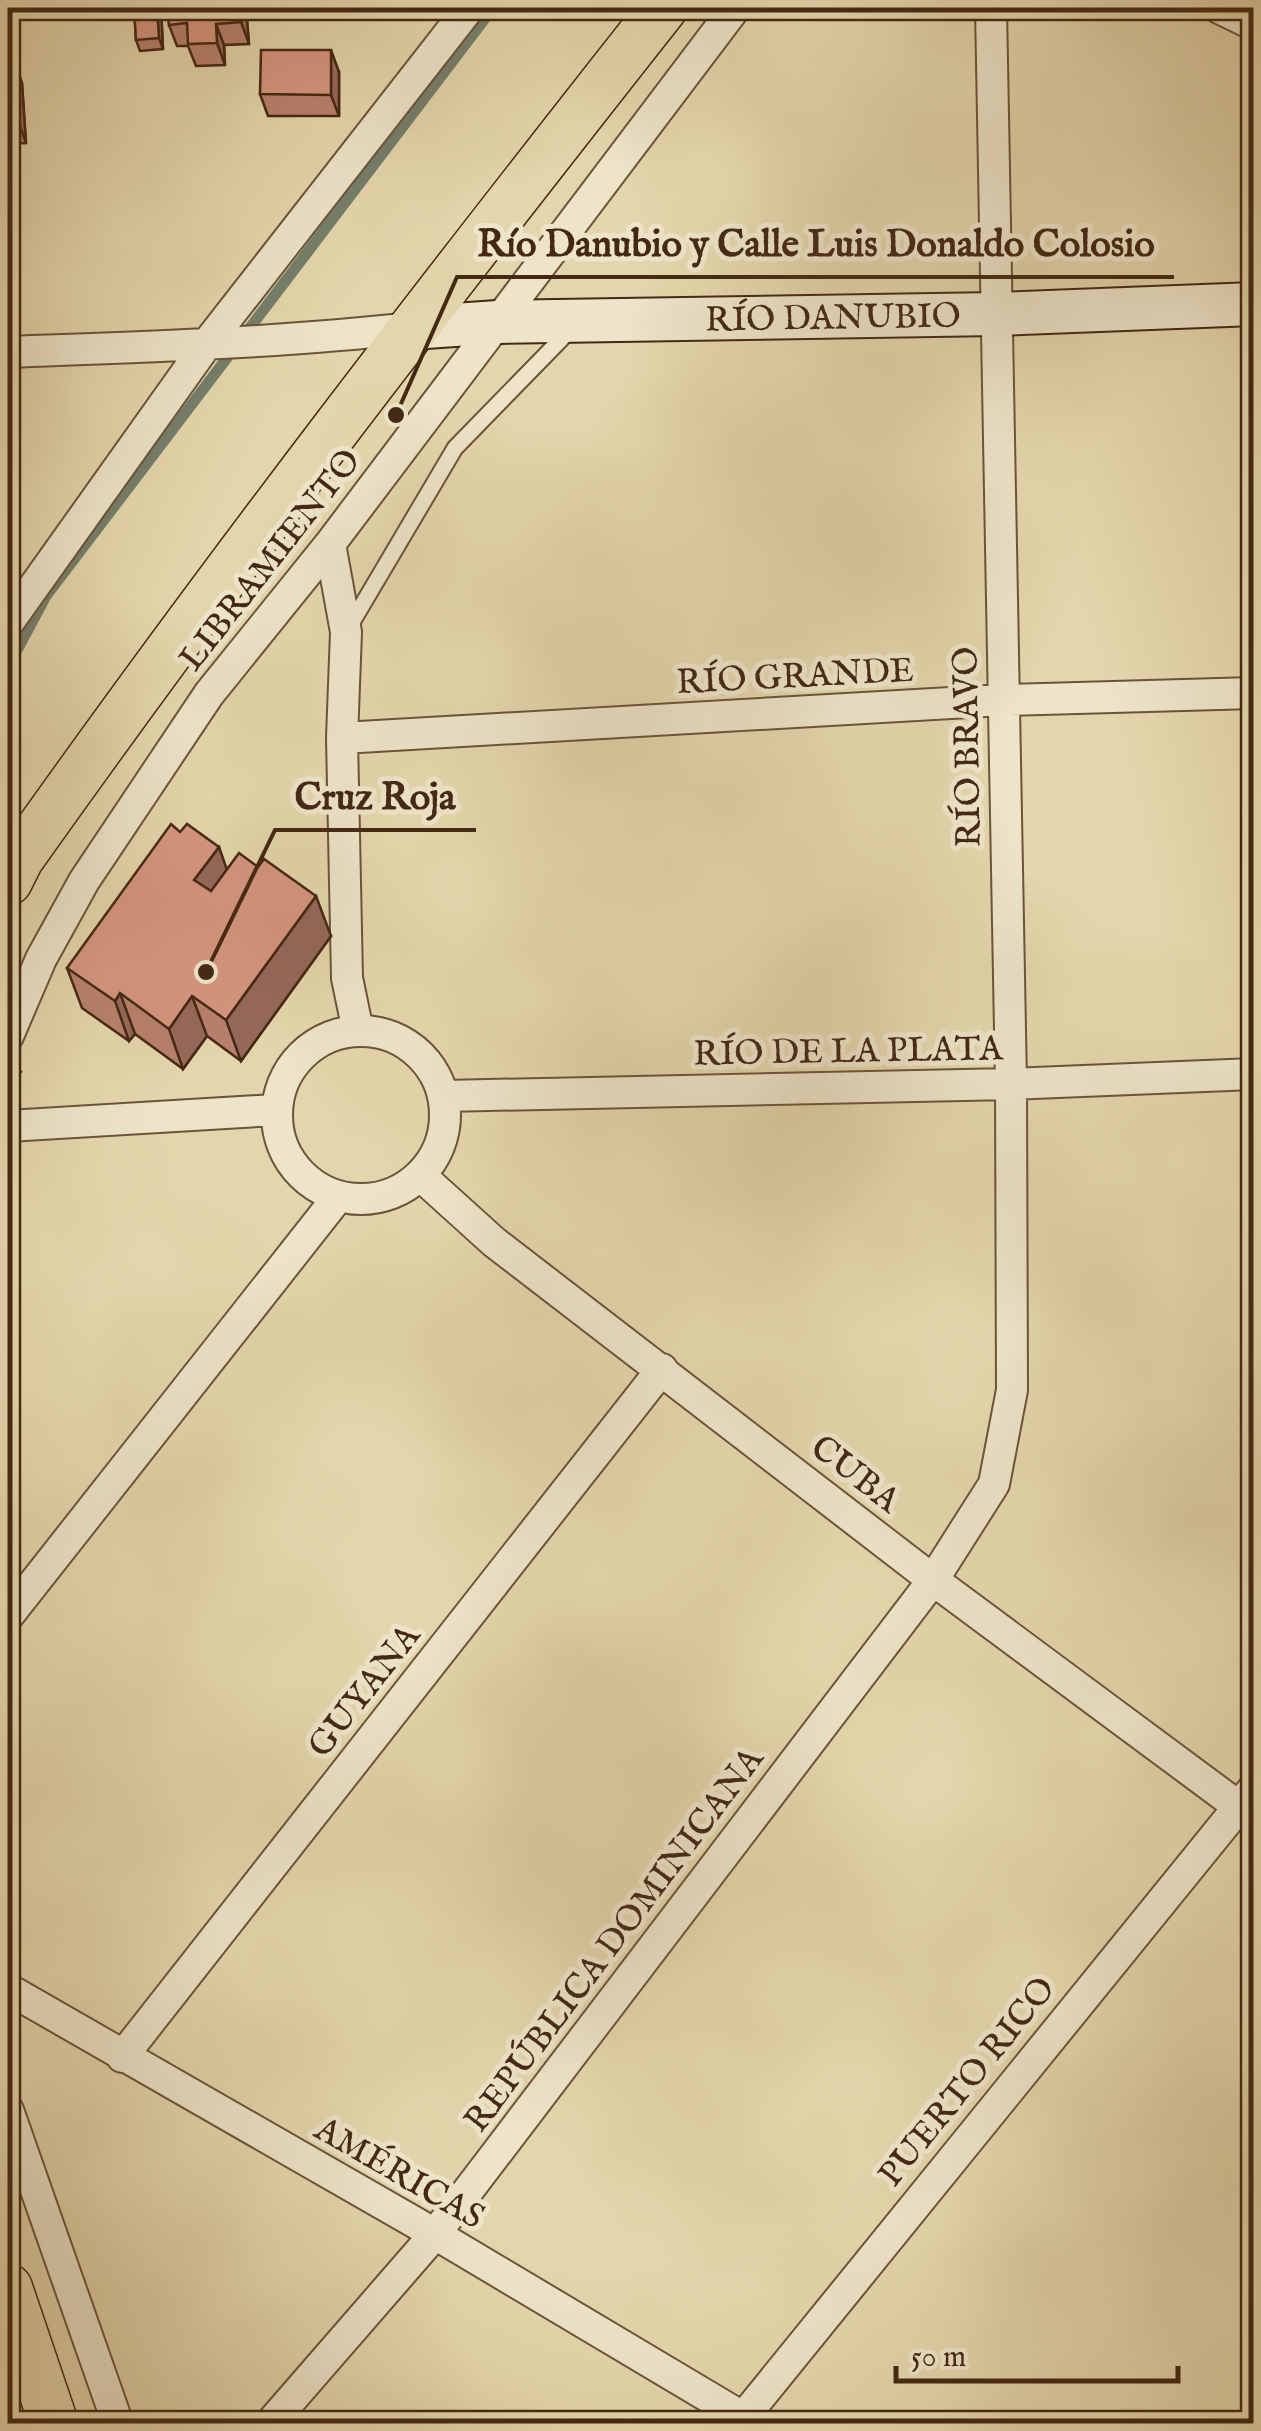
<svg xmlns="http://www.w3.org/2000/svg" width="1261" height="2431" font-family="'IM FELL English',serif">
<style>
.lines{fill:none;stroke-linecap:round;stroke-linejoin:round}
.stream{stroke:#757f6c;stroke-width:11}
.lane-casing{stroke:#6c5439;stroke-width:19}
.street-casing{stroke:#6c5439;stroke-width:34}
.secondary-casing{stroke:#442813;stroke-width:46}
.primary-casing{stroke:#442813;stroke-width:51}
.path{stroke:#442813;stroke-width:6;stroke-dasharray:2.5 5;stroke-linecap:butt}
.lane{stroke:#ede4c9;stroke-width:15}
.street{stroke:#ede4c9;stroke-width:30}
.secondary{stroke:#ede4c9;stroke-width:42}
.primary{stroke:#e4d6ac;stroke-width:48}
.wall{fill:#b7806d;stroke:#442813;stroke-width:2.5}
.shaded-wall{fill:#956859;stroke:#442813;stroke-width:2.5}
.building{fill:#d5957f;stroke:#442813;stroke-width:2.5}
.labels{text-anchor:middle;stroke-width:10;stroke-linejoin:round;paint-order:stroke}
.street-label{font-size:35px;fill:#442813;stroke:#ede4c9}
.leader{fill:none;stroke:#442813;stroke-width:4}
.callout-dot{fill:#442813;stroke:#ede4c9;stroke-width:4}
.callout-label{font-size:38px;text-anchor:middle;font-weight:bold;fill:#442813;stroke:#ede4c9;stroke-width:10;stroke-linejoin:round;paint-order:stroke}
</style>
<rect width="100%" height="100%" fill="#e4d6ac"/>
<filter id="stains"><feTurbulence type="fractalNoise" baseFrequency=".002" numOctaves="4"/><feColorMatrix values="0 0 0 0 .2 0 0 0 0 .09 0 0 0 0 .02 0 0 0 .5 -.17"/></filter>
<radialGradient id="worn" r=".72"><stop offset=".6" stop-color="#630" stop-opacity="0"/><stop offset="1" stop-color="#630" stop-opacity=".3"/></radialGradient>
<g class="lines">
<path class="stream" d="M8 667 46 596 493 8"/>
<defs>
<path id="lane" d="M348 629 455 448 571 329"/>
<path id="street" d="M1219 8 1254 25
M8 352C143 347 277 343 411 328
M330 544 346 632 342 738 347 978 358 1031
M8 623 206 345 469 8
M342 738 1003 700 1254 693
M277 1115a84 84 0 1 1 168 0a84 84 0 1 1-168 0Z
M8 1036 41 959 84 881 209 694 330 544 735 8
M444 1096 1011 1084 1254 1074
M8 1126 275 1110
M421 1176 494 1242 933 1580 1254 1818
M8 1616 338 1197
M8 1989 435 2234 754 2424
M122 2057 662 1369
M8 2110 118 2424
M270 2424 435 2234 933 1580 994 1484 1012 1390 1011 1084 991 8
M738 2424 1254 1788"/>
<g id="secondary">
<path id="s1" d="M411 328 498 322 996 314 1254 304"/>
</g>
<path id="primary" d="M8 881 19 859C225 568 443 287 663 8
M8 2288 54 2424"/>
</defs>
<use href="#lane" class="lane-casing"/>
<use href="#street" class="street-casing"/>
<use href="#secondary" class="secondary-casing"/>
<use href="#primary" class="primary-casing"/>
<path class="path" d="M8 1078H17L21 1066"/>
<use href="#lane" class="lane"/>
<use href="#street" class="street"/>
<use href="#secondary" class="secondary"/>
<use href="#primary" class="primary"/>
</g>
<path class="wall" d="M134 8H161L163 49 140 51 136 40Z
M168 8H246L249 44 224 45 225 65 196 66 188 46H177L169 25Z
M8 61 22 83 26 143 8 144Z
M339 72V116H268L260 94Z
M227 869 331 936 241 1061 207 1036 183 1069 135 1034 129 1041 82 1008 67 968Z"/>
<path class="shaded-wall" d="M157 8H161L163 49 159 38Z
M240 8H246L249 44 241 22Z
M216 24 224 45 225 65 217 43Z
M331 50 339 72V116L331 95Z
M15 61 22 83 26 143 18 121Z
M219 847 233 887 209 921 194 880Z
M316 896 331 936 241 1061 226 1020Z
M120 993 135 1034 129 1041 115 1001Z
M192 996 207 1036 183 1069 169 1029Z"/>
<path class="building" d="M134 8H157L159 38 136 40Z
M168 8H240L241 22 216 24 217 43 188 44 187 23 169 25Z
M261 50H331V95L260 94Z
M8 61H15L18 121 8 122Z
M171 824 180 832 187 824 219 847 194 880 211 891 239 853 258 867 264 859 316 896 226 1020 192 996 169 1029 120 993 115 1001 67 968Z"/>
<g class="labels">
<g class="street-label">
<text dy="12" stroke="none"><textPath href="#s1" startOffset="422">RÍO DANUBIO</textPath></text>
<text transform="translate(269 559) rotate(-52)" y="12">LIBRAMIENTO</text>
<text transform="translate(795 675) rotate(-3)" y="12">RÍO GRANDE</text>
<text transform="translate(966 747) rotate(-91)" y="12">RÍO BRAVO</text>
<text transform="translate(848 1050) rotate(-1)" y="12">RÍO DE LA PLATA</text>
<text transform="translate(856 1473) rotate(38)" y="12">CUBA</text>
<text transform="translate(363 1690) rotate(-52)" y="12">GUYANA</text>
<text transform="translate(613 1939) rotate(-53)" y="12">REPÚBLICA DOMINICANA</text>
<text transform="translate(966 2081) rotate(-51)" y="12">PUERTO RICO</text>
<text transform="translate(400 2172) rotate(30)" y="12">AMÉRICAS</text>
</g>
</g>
<path class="leader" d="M396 415L457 277H1174M206 972L275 830H476"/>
<g class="callout-dot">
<circle cx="396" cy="415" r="10"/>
<circle cx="206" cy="972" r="10"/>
</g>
<g class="callout-label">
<text x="816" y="256">Río Danubio y Calle Luis Donaldo Colosio</text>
<text x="375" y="809">Cruz Roja</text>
</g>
<rect width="1261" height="2431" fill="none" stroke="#e4d6ac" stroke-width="40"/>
<rect x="10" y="10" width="1241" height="2411" fill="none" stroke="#442813" stroke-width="5"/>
<rect x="20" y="20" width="1221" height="2391" fill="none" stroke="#442813" stroke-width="2.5"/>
<path d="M896 2366v15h282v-15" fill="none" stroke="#442813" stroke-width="5"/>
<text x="911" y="2366" font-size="30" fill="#442813" stroke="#ede4c9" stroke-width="8" paint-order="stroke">50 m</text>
<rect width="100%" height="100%" filter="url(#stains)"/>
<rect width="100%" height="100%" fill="url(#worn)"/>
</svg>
